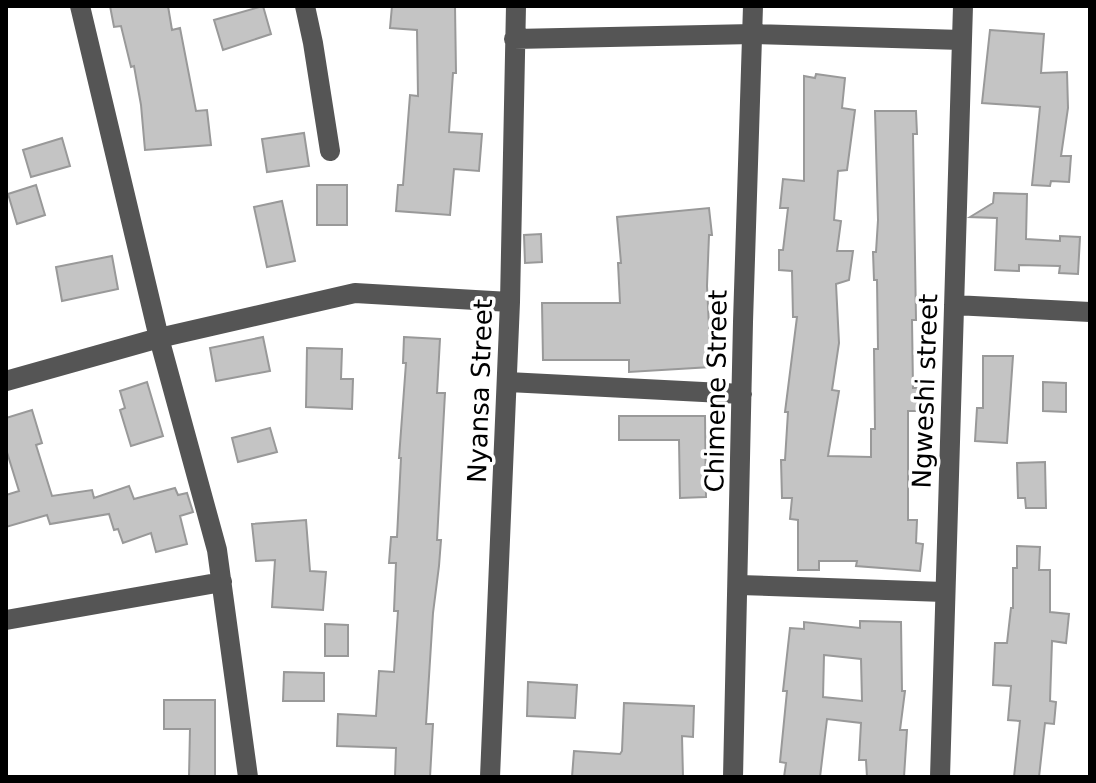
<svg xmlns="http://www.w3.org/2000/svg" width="1096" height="783" font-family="'DejaVu Sans',sans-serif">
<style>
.building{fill:#c4c4c4;stroke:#999;stroke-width:2;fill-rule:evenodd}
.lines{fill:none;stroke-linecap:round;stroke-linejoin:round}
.minor{stroke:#555;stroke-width:20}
.labels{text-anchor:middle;stroke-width:7;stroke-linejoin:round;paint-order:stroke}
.street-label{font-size:26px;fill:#000;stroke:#fff}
</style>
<rect width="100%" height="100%" fill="#fff"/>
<path class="building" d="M110 6H168L172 30 180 28 196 111 207 110 211 145 145 150 141 105 134 66 131 67 121 26 114 27Z
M263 6 271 34 223 50 214 20Z
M392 6H455L456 73H453L449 132 482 134 479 171 454 169 450 215 396 211 398 185H403L410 95 418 96 417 30 390 28Z
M990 30 1044 34 1041 73 1067 72 1068 108 1061 156H1071L1069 182 1051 181 1050 186 1032 185 1040 107 982 103Z
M816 74 845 78 842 108 855 110 847 170 838 171 834 220 841 221 837 251H853L849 280 836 284 839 343 832 390 839 391 828 456 871 457V429H875L874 349H878L877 280H874L873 252H876L878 220 875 111H916L917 134H913L916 320H912L913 388H917V411H908V520H917L916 543 923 544 920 571 856 566 857 561H819V570H798V520L790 519 792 498H782L781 460H785L788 412H785L797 317H793L792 271 779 270V250H783L788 208H780L783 179 804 181V76L815 78Z
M304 133 309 166 267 172 262 139Z
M62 138 70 166 31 177 23 150Z
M36 185 45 215 17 224 8 194Z
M317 185H347V225H317Z
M994 193 1027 194 1026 239 1060 241V236L1080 237 1078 274 1059 273 1060 266 1019 265V271L995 270 997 218 970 217 993 203Z
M282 201 295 261 267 267 254 207Z
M709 208 712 235H709L707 286 711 367 629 372V360H543L542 303H620L618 263H621L617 217Z
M541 234 542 262 525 263 524 235Z
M112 256 118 289 62 301 56 267Z
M263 337 270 371 216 381 210 348Z
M404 337 440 339 437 393H445L437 540H441L439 566 433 613 426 724H433L430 777H395L396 748 337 746 338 714 376 716 379 671 394 672 398 611H394L396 563H389L391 537H397L401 458H399L406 363H403Z
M307 348 342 349 341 379H353L352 409 306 407Z
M983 356H1013L1007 443 975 441 977 408H983Z
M147 382 163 436 131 446 120 410 125 408 120 391Z
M1043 382 1066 383V412L1043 411Z
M32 410 42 443 36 445 52 496 92 490 94 498 129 486 134 499 175 488 178 495 187 493 193 512 180 516 187 544 156 552 151 533 123 543 118 529 114 530 109 514 50 524 47 515 6 527V495L19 491 6 449V418Z
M619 416H705L706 497 680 498 679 440H619Z
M270 428 277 452 238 462 232 438Z
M1045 462 1046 508H1026L1025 498H1018L1017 463Z
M306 520 310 571 326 572 323 610 272 607 275 560 256 561 252 524Z
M1017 546 1040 547 1039 570H1050V612L1069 614 1066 643 1052 641 1050 701 1056 702 1054 724 1045 723 1039 777H1014L1020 721 1008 720 1011 686 993 685 995 643H1007L1011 608H1013V568H1017Z
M860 621 901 622 902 691H905L900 730H907L904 777H867L866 760H859L861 723 827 719 820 777H784L786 763 780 762 787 691H783L790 628 804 629V622L860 628ZM824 655 861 659 862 701 823 697Z
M325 624 348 625V656H325Z
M284 672 324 673V701H283Z
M528 682 577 685 575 718 527 716Z
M164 700H215V777H189L190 729H164Z
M624 703 694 706 693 737 682 736 683 777H572L574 751 620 754 622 751Z"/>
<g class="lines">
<path class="minor" d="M80 6 159 338 217 550 248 777
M305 6 313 43 330 151
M514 39 753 34 962 40
M954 305 1090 312
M6 381 159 338 355 293 510 302
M507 382 742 394
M739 585 944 592
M6 620 222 582
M490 777 510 302 516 6
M733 777 743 322 753 6
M940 777 963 6"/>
</g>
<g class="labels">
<g class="street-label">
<text transform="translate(480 391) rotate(-88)" y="9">Nyansa Street</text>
<text transform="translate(716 391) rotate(-89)" y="9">Chimene Street</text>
<text transform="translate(925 391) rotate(-88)" y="9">Ngweshi street</text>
</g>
</g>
<rect width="1096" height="783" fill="none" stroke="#000000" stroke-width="16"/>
</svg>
